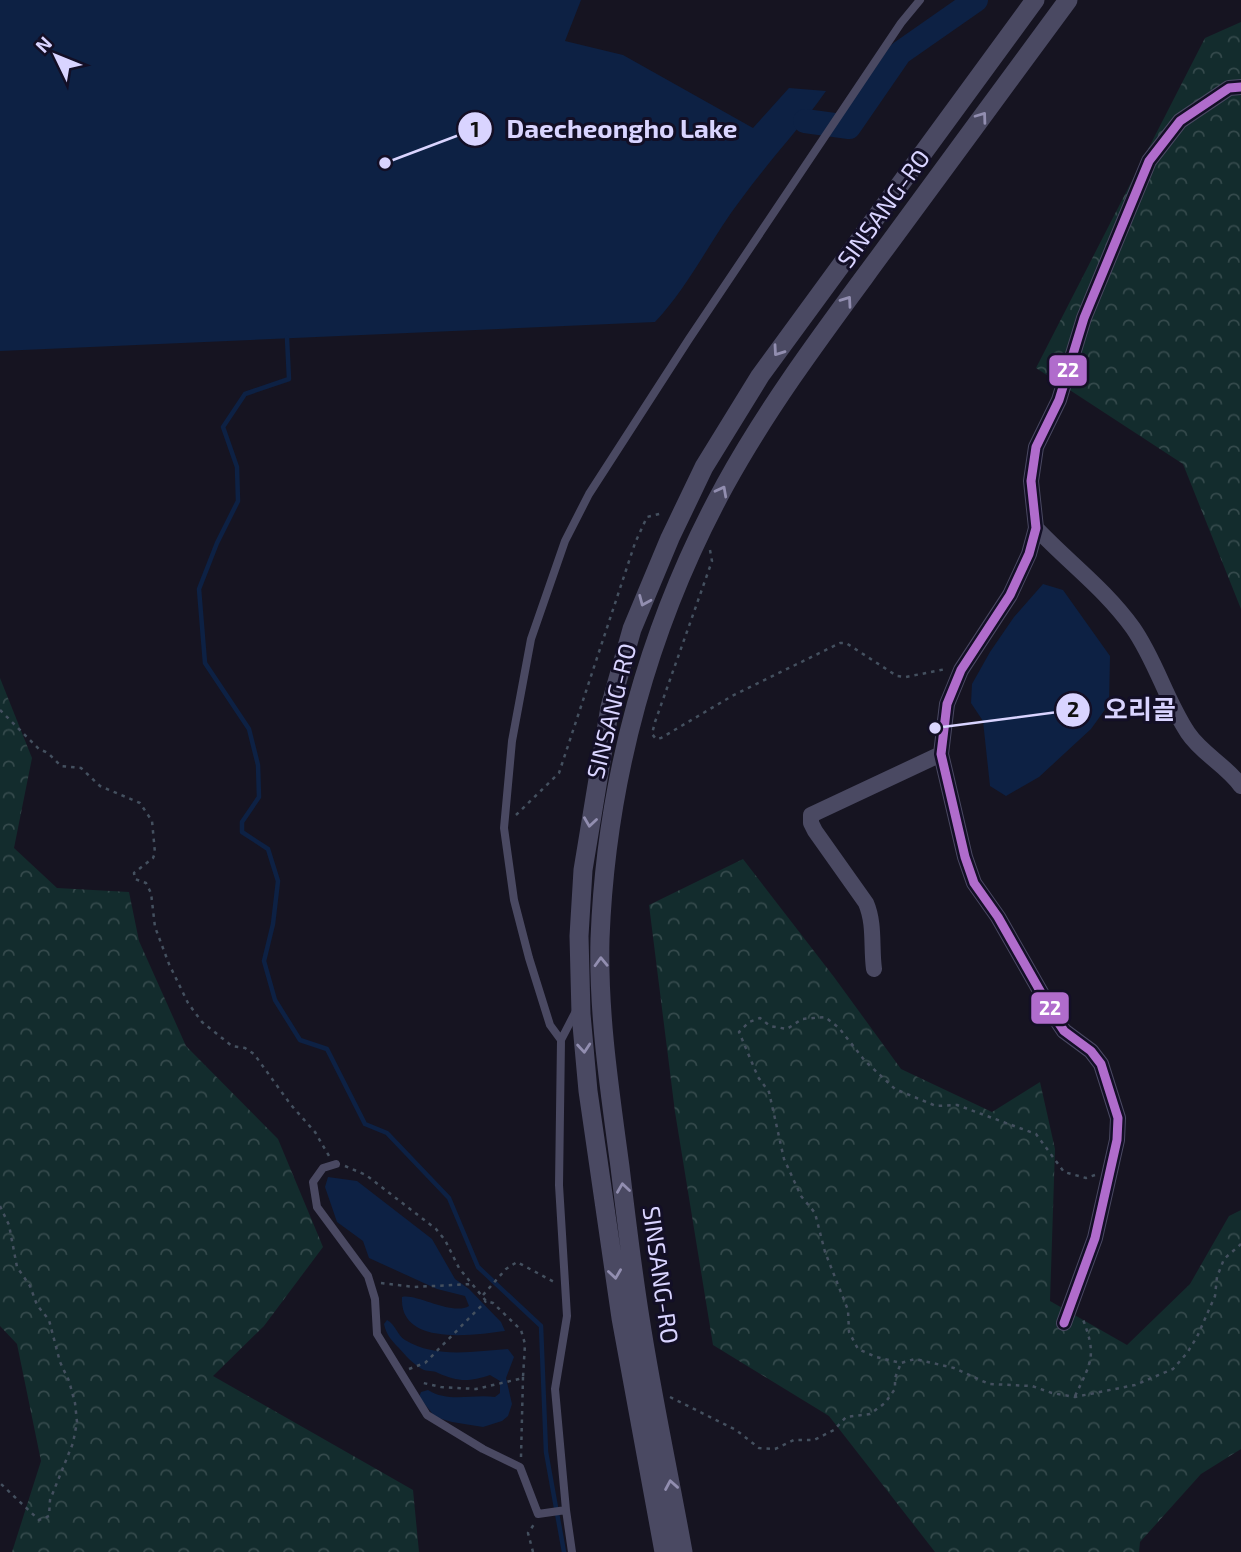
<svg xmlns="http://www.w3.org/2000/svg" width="1241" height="1552" font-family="'Exo 2','Noto Sans KR',sans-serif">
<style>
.forest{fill:url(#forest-crowns)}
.water{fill:#0d2144}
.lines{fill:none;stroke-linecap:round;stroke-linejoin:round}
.stream{stroke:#0d2144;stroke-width:4.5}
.river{stroke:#0d2144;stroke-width:24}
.path{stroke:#44505f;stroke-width:2.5;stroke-dasharray:3.5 5;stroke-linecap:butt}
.service{stroke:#4a4962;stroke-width:8}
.minor{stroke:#4a4962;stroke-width:16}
.tertiary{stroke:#4a4962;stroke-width:19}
.bus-1-casing{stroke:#130f26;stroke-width:14}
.bus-1{stroke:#b06ccc;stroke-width:9}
.oneway{stroke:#928eb0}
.labels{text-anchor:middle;stroke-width:6;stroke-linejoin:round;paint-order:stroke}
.street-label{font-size:24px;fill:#d9d4ff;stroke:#130f26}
.leader{fill:none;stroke:#d9d4ff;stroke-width:2.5}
.callout-dot{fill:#d9d4ff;stroke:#130f26;stroke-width:2.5}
.mark-label{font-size:21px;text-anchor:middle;font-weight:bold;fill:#111}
.callout-label{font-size:26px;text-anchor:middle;font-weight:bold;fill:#d9d4ff;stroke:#130f26;stroke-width:6;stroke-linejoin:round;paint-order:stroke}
.line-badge{stroke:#130f26;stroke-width:2.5}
.badge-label{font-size:19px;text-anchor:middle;font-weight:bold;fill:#fff}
</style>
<defs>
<pattern id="forest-crowns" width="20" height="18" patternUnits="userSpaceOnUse" patternTransform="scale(1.75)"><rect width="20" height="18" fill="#132c2d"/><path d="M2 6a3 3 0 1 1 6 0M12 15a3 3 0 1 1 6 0" fill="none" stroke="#354a4c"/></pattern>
</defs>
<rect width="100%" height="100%" fill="#161421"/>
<path class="forest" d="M1241 22V609L1183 464 1036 368 1205 38Z
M0 678 32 758 14 848 57 888 129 892 139 941 186 1046 278 1139 323 1247 264 1326 213 1376 413 1490 419 1552H12L41 1461 17 1344 0 1326Z
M743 859 834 977 901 1069 992 1112 1040 1082 1055 1149 1050 1301 1127 1345 1190 1284 1229 1216 1241 1210V1449L1201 1474 1140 1542 1139 1552H935L829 1416 713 1345 675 1112 649 905Z"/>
<path class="water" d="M0 0H581L565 41 623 55 753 128 789 88 826 91C800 128 769 161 742 198 711 238 690 285 655 322L0 351Z
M1043 584 1063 590 1110 656 1109 704 1091 729 1039 777 1006 796 990 786 983 721 971 703 972 684 990 652 1014 617Z
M328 1177 357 1181 432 1239 455 1279 469 1289 501 1322 505 1331C474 1335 399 1347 402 1297 416 1293 452 1316 469 1306L465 1296 437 1289 369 1258 363 1241 337 1222 325 1187Z
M387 1320C396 1325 397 1335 405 1340 436 1359 475 1351 508 1349L514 1357 506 1378 512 1404 508 1416 502 1421 483 1427 452 1422 435 1417 419 1397 421 1392 428 1390C449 1403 471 1394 495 1397L500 1393V1381L490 1375C469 1382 458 1382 438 1373 433 1370 427 1372 422 1369 413 1364 405 1355 398 1347 391 1340 386 1334 384 1324Z"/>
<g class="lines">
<path class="stream" d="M287 338 289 379 245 394 223 427 237 467 238 501 217 543 199 589 205 663 249 729 258 765 259 797 242 822V832L268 849 278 881 273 924 264 961 275 1000 300 1040 327 1049 365 1124 387 1133 449 1198 478 1267 541 1326 546 1452 564 1552"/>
<path class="river" d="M805 121 849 127 900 53 976 0"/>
<path class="path" d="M710 550 712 561 655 722 652 734 656 739 661 738 732 696 840 643H846L897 676 906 677 946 669
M0 710 39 749 48 753 61 766 81 768 100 786 140 803 152 821 155 853 153 858 134 873 135 879 146 883 151 893 155 927 169 964 188 1003 202 1022 232 1046 245 1048 254 1054 291 1105 315 1132 329 1156
M516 815 559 773 635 543 647 517 663 513
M345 1166 366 1175 436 1229 445 1240 459 1268 472 1284 486 1301 493 1303 521 1330 525 1344 523 1377 519 1379 476 1389 441 1387 419 1382
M1095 1175 1086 1178 1064 1172 1036 1134 957 1105 936 1106 895 1089 865 1061 839 1028 825 1017 802 1019 787 1029 770 1026 760 1018 749 1022 739 1032 758 1077 769 1092 784 1159 801 1196 815 1213 825 1252 848 1310 849 1332 858 1349 876 1357 901 1363 915 1359 954 1368 989 1384 1032 1386 1052 1393 1075 1397 1135 1385 1173 1369 1187 1353 1197 1337 1215 1296 1217 1277 1224 1259 1241 1244
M0 1206 9 1225 17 1267 30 1286 37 1305 49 1320 60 1362 69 1381 75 1403 77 1422 73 1443 50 1500 49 1516 39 1520 0 1483
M381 1283 414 1287 472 1284
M483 1295 506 1269 517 1262 556 1283
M409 1369 425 1363 486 1301
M1075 1396C1092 1361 1097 1355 1082 1317
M670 1397 736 1430 759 1448 775 1449 794 1440H814L834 1430 846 1417 870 1414 885 1403 895 1389V1378L901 1363
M521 1457 523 1377
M533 1552 528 1533 535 1523"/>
<path class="service" d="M561 1040 550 1025 529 958 514 900 504 828 512 741 531 639 565 541 589 494 689 339 901 23 920 0
M336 1164 323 1168 313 1182 317 1207 368 1276 375 1299 377 1334 427 1415 483 1449 520 1467 538 1514 566 1510
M572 1552 566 1510 555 1389 567 1316 559 1185 561 1040 576 1011"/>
<path class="minor" d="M1036 528C1069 563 1105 589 1133 628 1156 661 1166 700 1188 733 1202 754 1226 765 1241 786
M874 969C871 947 875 924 866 903L815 831 811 823V815L941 754
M1064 1323 1095 1238 1117 1140 1118 1118 1101 1064 1091 1051 1064 1031 1056 1019 998 917 974 883 965 857 941 754 947 704 961 670 1010 595 1029 554 1036 528 1031 481 1036 447 1059 400 1084 318 1149 161 1180 121 1229 88 1241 87"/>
<path class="tertiary" d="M664 1552 621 1318 588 1091 581 1014 579 936 583 870 610 707 632 629 670 538 704 467 760 376 1035 0
M683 1552C669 1474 652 1396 640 1318 632 1268 626 1217 620 1167 610 1092 598 1015 600 939 606 780 649 624 725 485 770 403 827 328 882 253 944 169 1006 84 1068 0"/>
<defs>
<path id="bus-1" d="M1064 1323 1095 1238 1117 1140 1118 1118 1101 1064 1091 1051 1064 1031 1056 1019 998 917 974 883 965 857 941 754 947 704 961 670 1010 595 1029 554 1036 528 1031 481 1036 447 1059 400 1084 318 1149 161 1180 121 1229 88 1241 87"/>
</defs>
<use href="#bus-1" class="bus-1-casing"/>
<use href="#bus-1" class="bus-1"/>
</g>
<defs><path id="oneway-chevron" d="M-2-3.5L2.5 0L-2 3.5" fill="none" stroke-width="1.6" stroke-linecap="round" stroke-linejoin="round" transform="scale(1.75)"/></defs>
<g class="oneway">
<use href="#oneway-chevron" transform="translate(982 117) rotate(-54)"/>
<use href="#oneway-chevron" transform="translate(847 301) rotate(-55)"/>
<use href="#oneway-chevron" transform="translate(778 351) rotate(125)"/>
<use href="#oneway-chevron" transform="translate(722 491) rotate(-62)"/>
<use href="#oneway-chevron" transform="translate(644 601) rotate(113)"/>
<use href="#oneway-chevron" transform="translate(590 822) rotate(98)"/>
<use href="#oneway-chevron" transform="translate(601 962) rotate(-92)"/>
<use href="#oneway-chevron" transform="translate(584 1048) rotate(85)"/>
<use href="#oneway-chevron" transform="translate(623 1188) rotate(-98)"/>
<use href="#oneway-chevron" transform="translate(615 1274) rotate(82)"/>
<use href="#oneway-chevron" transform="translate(671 1485) rotate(-100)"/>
</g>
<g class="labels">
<g class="street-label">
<text transform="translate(884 209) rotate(-54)" y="8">SINSANG-RO</text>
<text transform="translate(612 711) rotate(-76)" y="8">SINSANG-RO</text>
<text transform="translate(660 1275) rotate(82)" y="8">SINSANG-RO</text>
</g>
</g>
<path class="leader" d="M385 163L475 129M935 728L1073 710"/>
<g class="callout-dot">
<circle cx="385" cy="163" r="7"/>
<circle cx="935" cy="728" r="7"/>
<circle cx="475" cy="129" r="18"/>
<circle cx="1073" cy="710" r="18"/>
</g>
<g class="mark-label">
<text x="475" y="137">1</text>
<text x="1073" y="717">2</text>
</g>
<g class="callout-label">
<text x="622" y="138">Daecheongho Lake</text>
<text x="1140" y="719">오리골</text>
</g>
<g class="line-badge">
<rect x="1048" y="354" width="40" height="33" rx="7" fill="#b06ccc"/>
<rect x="1030" y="991" width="40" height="34" rx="7" fill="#b06ccc"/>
</g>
<g class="badge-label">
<text x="1068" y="377">22</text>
<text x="1050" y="1015">22</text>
</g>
<g transform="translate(56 56) rotate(313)" stroke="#130f26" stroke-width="5" paint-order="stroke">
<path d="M0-5L12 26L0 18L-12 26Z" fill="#d9d4ff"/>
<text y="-10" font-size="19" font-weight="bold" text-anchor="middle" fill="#d9d4ff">N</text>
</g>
</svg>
